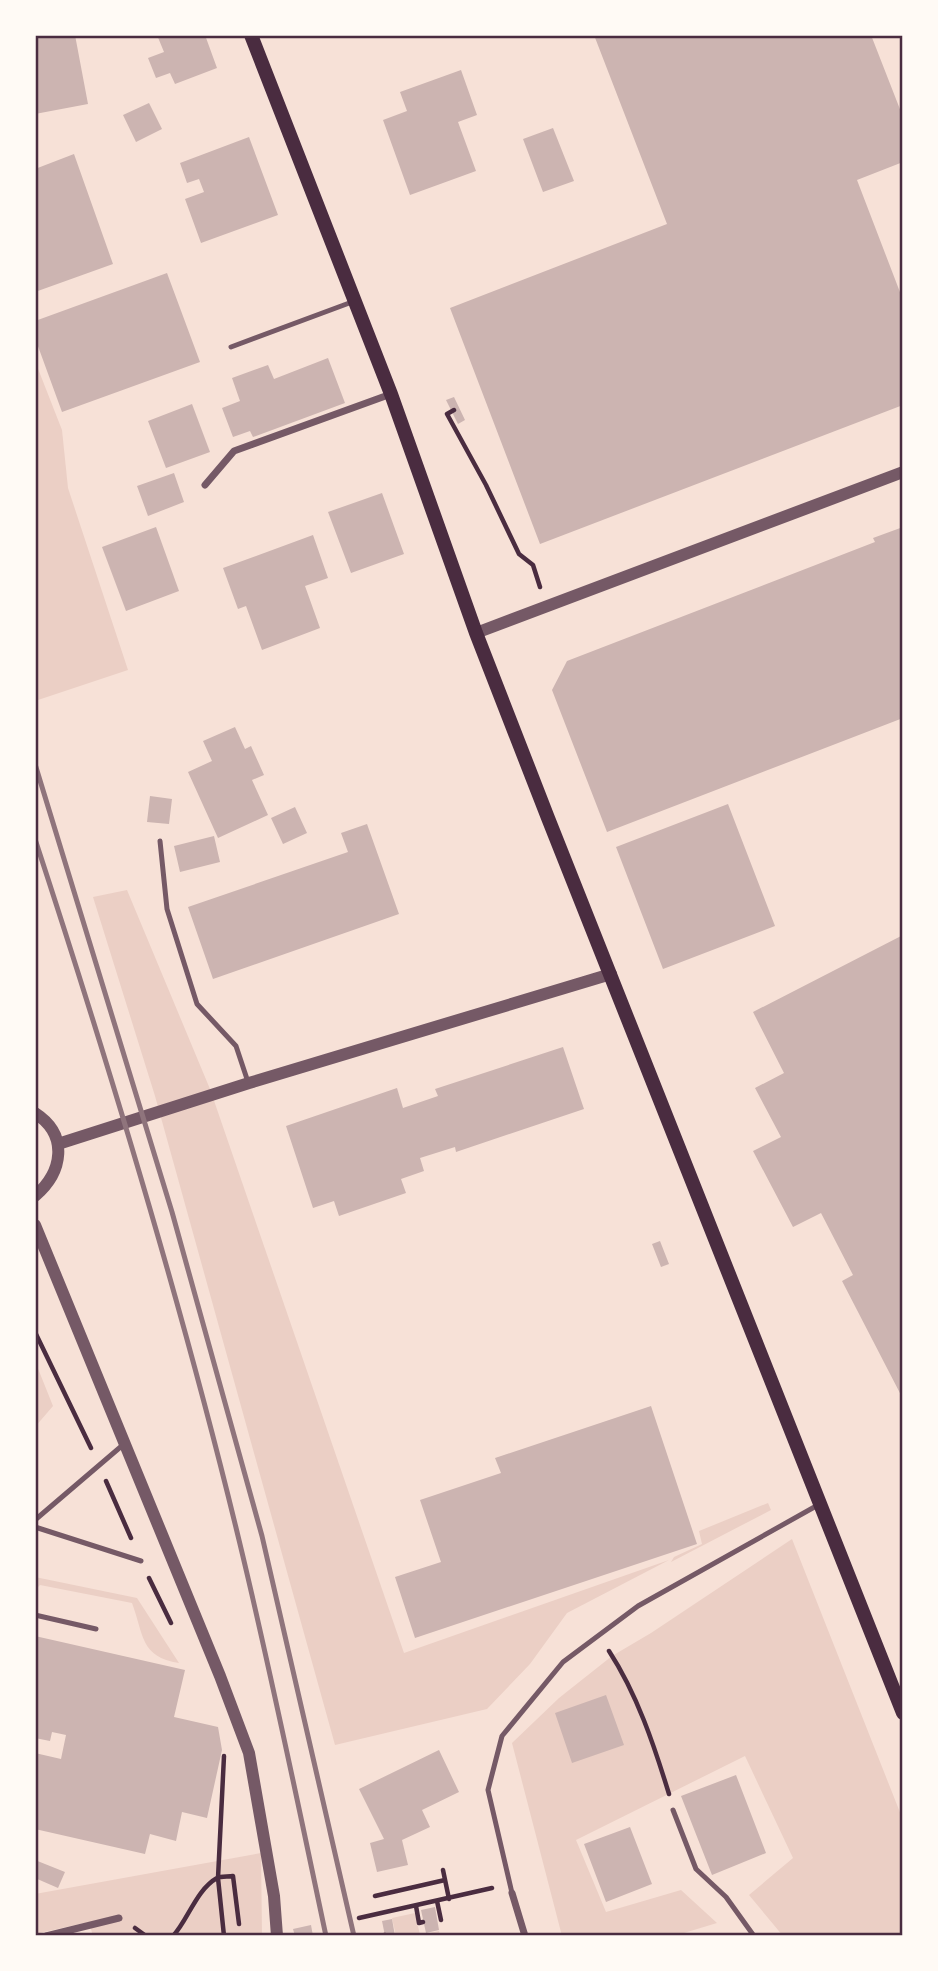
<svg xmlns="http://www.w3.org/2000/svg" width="938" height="1971" font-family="Karla,sans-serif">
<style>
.green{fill:#ebcfc5}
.building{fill:#ccb4b1}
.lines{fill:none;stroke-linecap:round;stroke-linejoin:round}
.path{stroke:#4a2c40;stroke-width:4.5}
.service{stroke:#755966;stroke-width:5}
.minor{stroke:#755966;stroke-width:7}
.tertiary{stroke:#755966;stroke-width:12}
.secondary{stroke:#4a2c40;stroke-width:14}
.rail{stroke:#8f747c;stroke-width:5}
.neatline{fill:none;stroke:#4a2c40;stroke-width:2.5}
</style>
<rect width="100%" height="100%" fill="#f7e1d7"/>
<path class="green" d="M35 361 62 430 68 488 128 670 35 701Z
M127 890 210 1089 404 1653 669 1560 567 1613 530 1664 487 1709 335 1745 155 1096 93 897Z
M35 1361 53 1406 35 1427Z
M768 1503 771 1510 671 1562 674 1557 702 1544 699 1531Z
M792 1539 903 1820V1936H783L749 1895 793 1858 745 1756 576 1840 606 1912 681 1890 717 1923 674 1936H562L512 1743 559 1698 612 1656 651 1633Z
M35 1577 137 1598 179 1663C140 1657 144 1635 132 1603L40 1585 35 1590Z
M261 1853 262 1936H93L89 1922 35 1934V1894Z
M415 1913 420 1935 439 1931 440 1936H396L392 1918Z"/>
<path class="building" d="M35 35H75L88 104 35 114Z
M157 35H205L217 68 175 84 170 73 156 78 148 58 164 52Z
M594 35H871L903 117V162L857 180 903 300V405L540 544 450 308 667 224Z
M461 70 477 115 458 122 476 171 410 195 383 120 407 111 400 92Z
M149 103 162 129 136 142 123 115Z
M553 128 574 181 543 192 523 139Z
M249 137 278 215 201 243 185 199 204 192 199 179 187 183 180 163Z
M74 154 113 264 35 292V169Z
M167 273 200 362 62 412 35 338V321Z
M328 358 345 403 253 437 250 431 233 437 222 408 240 401 232 378 268 365 274 379Z
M454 397 465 420 458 424 446 400Z
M192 404 210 452 166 468 148 421Z
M174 473 184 502 148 516 137 486Z
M382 493 404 554 351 573 328 512Z
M156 527 179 591 126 611 102 547Z
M903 527V718L607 832 552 690 567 661 875 542 873 538Z
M313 535 328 578 305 586 320 628 262 650 246 606 238 609 223 568Z
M235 727 245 749 251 746 264 775 252 780 268 815 218 838 188 772 212 761 203 741Z
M150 796 172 799 169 824 147 822Z
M728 804 775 926 663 969 616 847Z
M295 807 307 833 283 844 271 818Z
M367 824 399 914 213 979 188 907 348 852 341 833Z
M214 836 220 862 180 872 174 846Z
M903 935V1399L842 1281 853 1275 821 1213 793 1227 753 1151 781 1137 755 1088 784 1073 753 1012Z
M563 1047 584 1109 456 1152 455 1147 420 1158 424 1171 401 1179 406 1193 339 1216 334 1201 313 1208 286 1126 397 1088 403 1108 438 1096 435 1089Z
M660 1241 669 1264 661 1267 652 1244Z
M651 1406 697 1544 415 1638 395 1577 441 1562 420 1500 501 1473 495 1458Z
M35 1636 185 1670 174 1717 218 1727 222 1750 207 1818 182 1812 176 1841 150 1834 145 1854 35 1829V1753L61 1759 66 1735 52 1732 50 1741 35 1738Z
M606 1695 624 1745 572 1763 555 1713Z
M439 1750 459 1792 422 1810 430 1827 402 1840 408 1865 377 1872 370 1843 384 1839 359 1789Z
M736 1775 766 1853 712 1875 681 1796Z
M630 1827 652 1884 606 1902 584 1844Z
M35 1860 65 1872 58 1888 35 1878Z
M435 1907 439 1930 426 1933 421 1910Z
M392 1919 395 1936H385L382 1921Z
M311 1925 313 1936H295L293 1929Z"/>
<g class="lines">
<path class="path" d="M454 410 447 414 486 485 519 554 533 565 540 587
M35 1332 91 1448
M106 1481 131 1538
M149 1578 171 1623
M609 1651C637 1694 654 1745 669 1794
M443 1870 449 1899
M375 1896 445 1880
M437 1901 441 1920
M416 1906 419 1923 423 1922
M359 1918 492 1888
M135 1928 146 1936
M173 1936C188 1920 196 1890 217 1878 221 1876 229 1877 233 1876L239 1924
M224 1936 218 1878 224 1756
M378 1936 385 1935"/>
<path class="service" d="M231 347 352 302
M160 841 167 909 197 1004 236 1046 248 1082
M35 1520 124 1444
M35 1527 141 1561
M35 1615 96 1629
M673 1810 696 1869 726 1897 754 1936
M512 1893 488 1790 502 1736 563 1662 638 1606 818 1505"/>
<path class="minor" d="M205 485 234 451 391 394
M512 1893 525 1936
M46 1936 119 1918"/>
<path class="tertiary" d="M476 633 903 472
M35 1113C69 1135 63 1172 35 1196
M58 1144 249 1083 611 974
M35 1225 220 1676 249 1753 274 1896 277 1936"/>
<path class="secondary" d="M251 35 391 394 476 633 548 818 903 1713"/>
<path class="rail" d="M35 764 172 1212 262 1536 354 1936
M35 839C111 1071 182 1304 239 1540 271 1672 298 1804 326 1936"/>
</g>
<rect width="938" height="1971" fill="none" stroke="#fffaf5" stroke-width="74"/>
<rect x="37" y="37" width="864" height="1897" class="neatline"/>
</svg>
